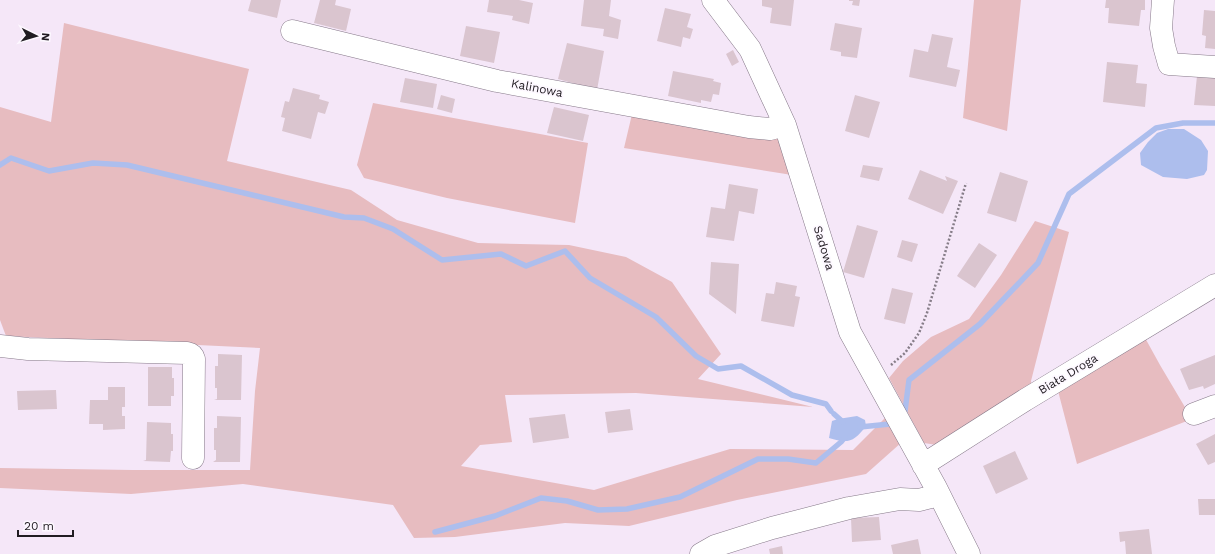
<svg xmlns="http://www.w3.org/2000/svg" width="1215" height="554" font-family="'Work Sans',sans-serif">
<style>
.green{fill:#e7bcc0}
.water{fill:#adbeed}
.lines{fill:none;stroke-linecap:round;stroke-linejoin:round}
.stream{stroke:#adbeed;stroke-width:5.5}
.building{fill:#dac5cf}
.minor-casing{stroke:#867989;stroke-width:23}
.path{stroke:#867d88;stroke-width:2.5;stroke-dasharray:2 2;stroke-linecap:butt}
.minor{stroke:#fff;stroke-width:22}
.labels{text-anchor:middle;stroke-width:3.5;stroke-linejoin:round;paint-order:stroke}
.street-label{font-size:12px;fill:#211c22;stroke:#fdf8ff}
</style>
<rect width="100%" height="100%" fill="#f5e7f8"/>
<path class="green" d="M974 0H1021L1007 131 963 118Z
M64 23 249 69 227 161 351 190 397 220 478 243 569 245 626 257 672 282 721 354 698 379 813 407 636 393 505 395 512 442 480 445 461 466 594 490 730 449 853 450 885 418 902 442 866 474 737 500 629 526 565 523 455 537 414 538 393 505 243 484 131 494 0 488V468L133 470H250L255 391 260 348 6 336 0 320V107L51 122Z
M373 103 588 143 575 223 447 198 364 178 357 165Z
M633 110 778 135 792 175 624 148Z
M1035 221 1069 232 1031 381 1032 389 937 445 924 443 889 378 903 361 931 337 969 319 1001 275Z
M1144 336 1160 365 1192 419 1077 464 1057 387Z"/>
<path class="water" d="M1168 129H1184L1201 140 1208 151 1207 170 1204 175 1187 179 1163 177 1141 165 1140 153 1148 142 1157 133Z
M857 416 865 420 866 426C854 442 848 444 829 438L832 421 838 419Z"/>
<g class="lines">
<path class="stream" d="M0 165 11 158 49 171 93 163 127 165 344 217 364 218 393 229 442 260 501 254 526 266 565 251 590 278 656 317 696 356 718 369 741 366 792 395 826 404 831 411
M834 414 843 422
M901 415 905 411 909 380 980 324 1038 263 1069 194 1156 128 1183 123H1215
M860 427 890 424 894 421
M435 532 495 516 541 498 567 501 598 510 627 509 680 497 758 459H788L816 463 841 442 845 437"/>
</g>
<path class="building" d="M251 0H281L277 18 248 11Z
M320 0H336L335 5 351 9 346 31 314 23Z
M489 0H519L533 3 529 24 512 20 513 16 487 12Z
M584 0H611L609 16 621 20 618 39 603 36 604 29 581 26Z
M762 0H794L791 26 770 23 772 8 762 6Z
M849 0H860L859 6 852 5 853 1H849Z
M1106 0H1145V10H1141L1139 26 1108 23 1109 8H1105Z
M665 8 691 14 687 27 693 29 690 39 683 37 681 47 657 41Z
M1204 10 1215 11V49L1205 48 1206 36 1202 35Z
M835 23 862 28 857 58 841 56V52L830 50Z
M466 26 500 32 494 63 460 56Z
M932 34 953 38 947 67 960 70 956 87 909 77 914 49 928 52Z
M567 43 604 51 597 90 558 79Z
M733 50 739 62 732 66 726 54Z
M1107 62 1138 65 1136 83 1147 84 1145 107 1103 102Z
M673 71 714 79 713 81 721 83 719 95 713 94 711 102 701 100V103L668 96Z
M1197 76 1215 77V106L1194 105Z
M405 78 437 84 433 108 400 102Z
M293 88 320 95 319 99 329 102 325 114 318 112 311 139 282 131 285 118 281 117 285 101 289 102Z
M441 95 455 99 452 113 437 109Z
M855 95 880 102 869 138 845 131Z
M554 107 589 115 583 141 547 133Z
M863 165 883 168 879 181 860 177Z
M920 170 947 181 945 176 958 181 943 214 908 199Z
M1000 172 1028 181 1016 222 987 213Z
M729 184 758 189 754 214 739 211 734 241 706 237 711 207 725 209Z
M857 225 878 231 864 278 843 272Z
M902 240 918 244 912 262 897 257Z
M979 243 997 255 975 288 957 276Z
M711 262 739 264 736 314 709 294Z
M776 282 797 286 795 296 800 297 794 327 761 321 766 293 774 294Z
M892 288 913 293 905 324 884 319Z
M218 354 242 355 241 400H214L217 399V388H215V366H218Z
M1215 355V384L1204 389 1203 386 1189 390 1180 369Z
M148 367H172V378H174V396H171V406H148Z
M108 387H125V407H122V416H125V429L103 430V424H89L90 400H108Z
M56 390 57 409 18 410 17 391Z
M630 409 633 430 608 433 605 412Z
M565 414 569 438 533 443 529 418Z
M217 416 241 417 240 462H213L216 460V450H214V428H217Z
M147 422 171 423V434H173V451H171L170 462 143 461 146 460Z
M1215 434V462L1208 465 1196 444Z
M1015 451 1028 479 996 494 983 466Z
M1198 499H1215V515H1199Z
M879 517 881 540 852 542 851 518Z
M1149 529 1152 554H1126L1125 541 1120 542 1119 532Z
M918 539 921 554H893L891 545Z
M782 546 783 554H770L769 549Z"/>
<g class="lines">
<defs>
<path id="minor" d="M713 0 750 49 785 125 850 332 935 486 969 554
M1163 0 1161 28 1164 46 1169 64 1215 67
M292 31 497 81 749 127 770 129 785 125
M0 346 28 349 187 353C192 354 193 355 194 359L193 458
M1194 414 1215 406
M923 465 1025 400 1215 285
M701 554 715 546 772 528 849 508 900 499 919 500 939 495"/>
</defs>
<use href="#minor" class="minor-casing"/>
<path class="path" d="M891 365 905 353 919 333 927 313 966 183"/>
<use href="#minor" class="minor"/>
</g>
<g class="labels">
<g class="street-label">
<text transform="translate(537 88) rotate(11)" y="4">Kalinowa</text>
<text transform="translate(824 248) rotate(73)" y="4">Sadowa</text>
<text transform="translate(1068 374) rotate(-31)" y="4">Biała Droga</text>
</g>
</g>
<g transform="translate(36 36) rotate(95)" stroke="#fdf8ff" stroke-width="3" paint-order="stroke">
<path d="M0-3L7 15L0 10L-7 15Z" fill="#211c22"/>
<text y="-6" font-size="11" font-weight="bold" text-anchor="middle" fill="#211c22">N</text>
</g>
<path d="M18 530v6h55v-6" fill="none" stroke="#211c22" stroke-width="2"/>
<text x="24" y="530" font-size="12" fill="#211c22" stroke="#fdf8ff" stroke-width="3" paint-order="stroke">20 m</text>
</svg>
